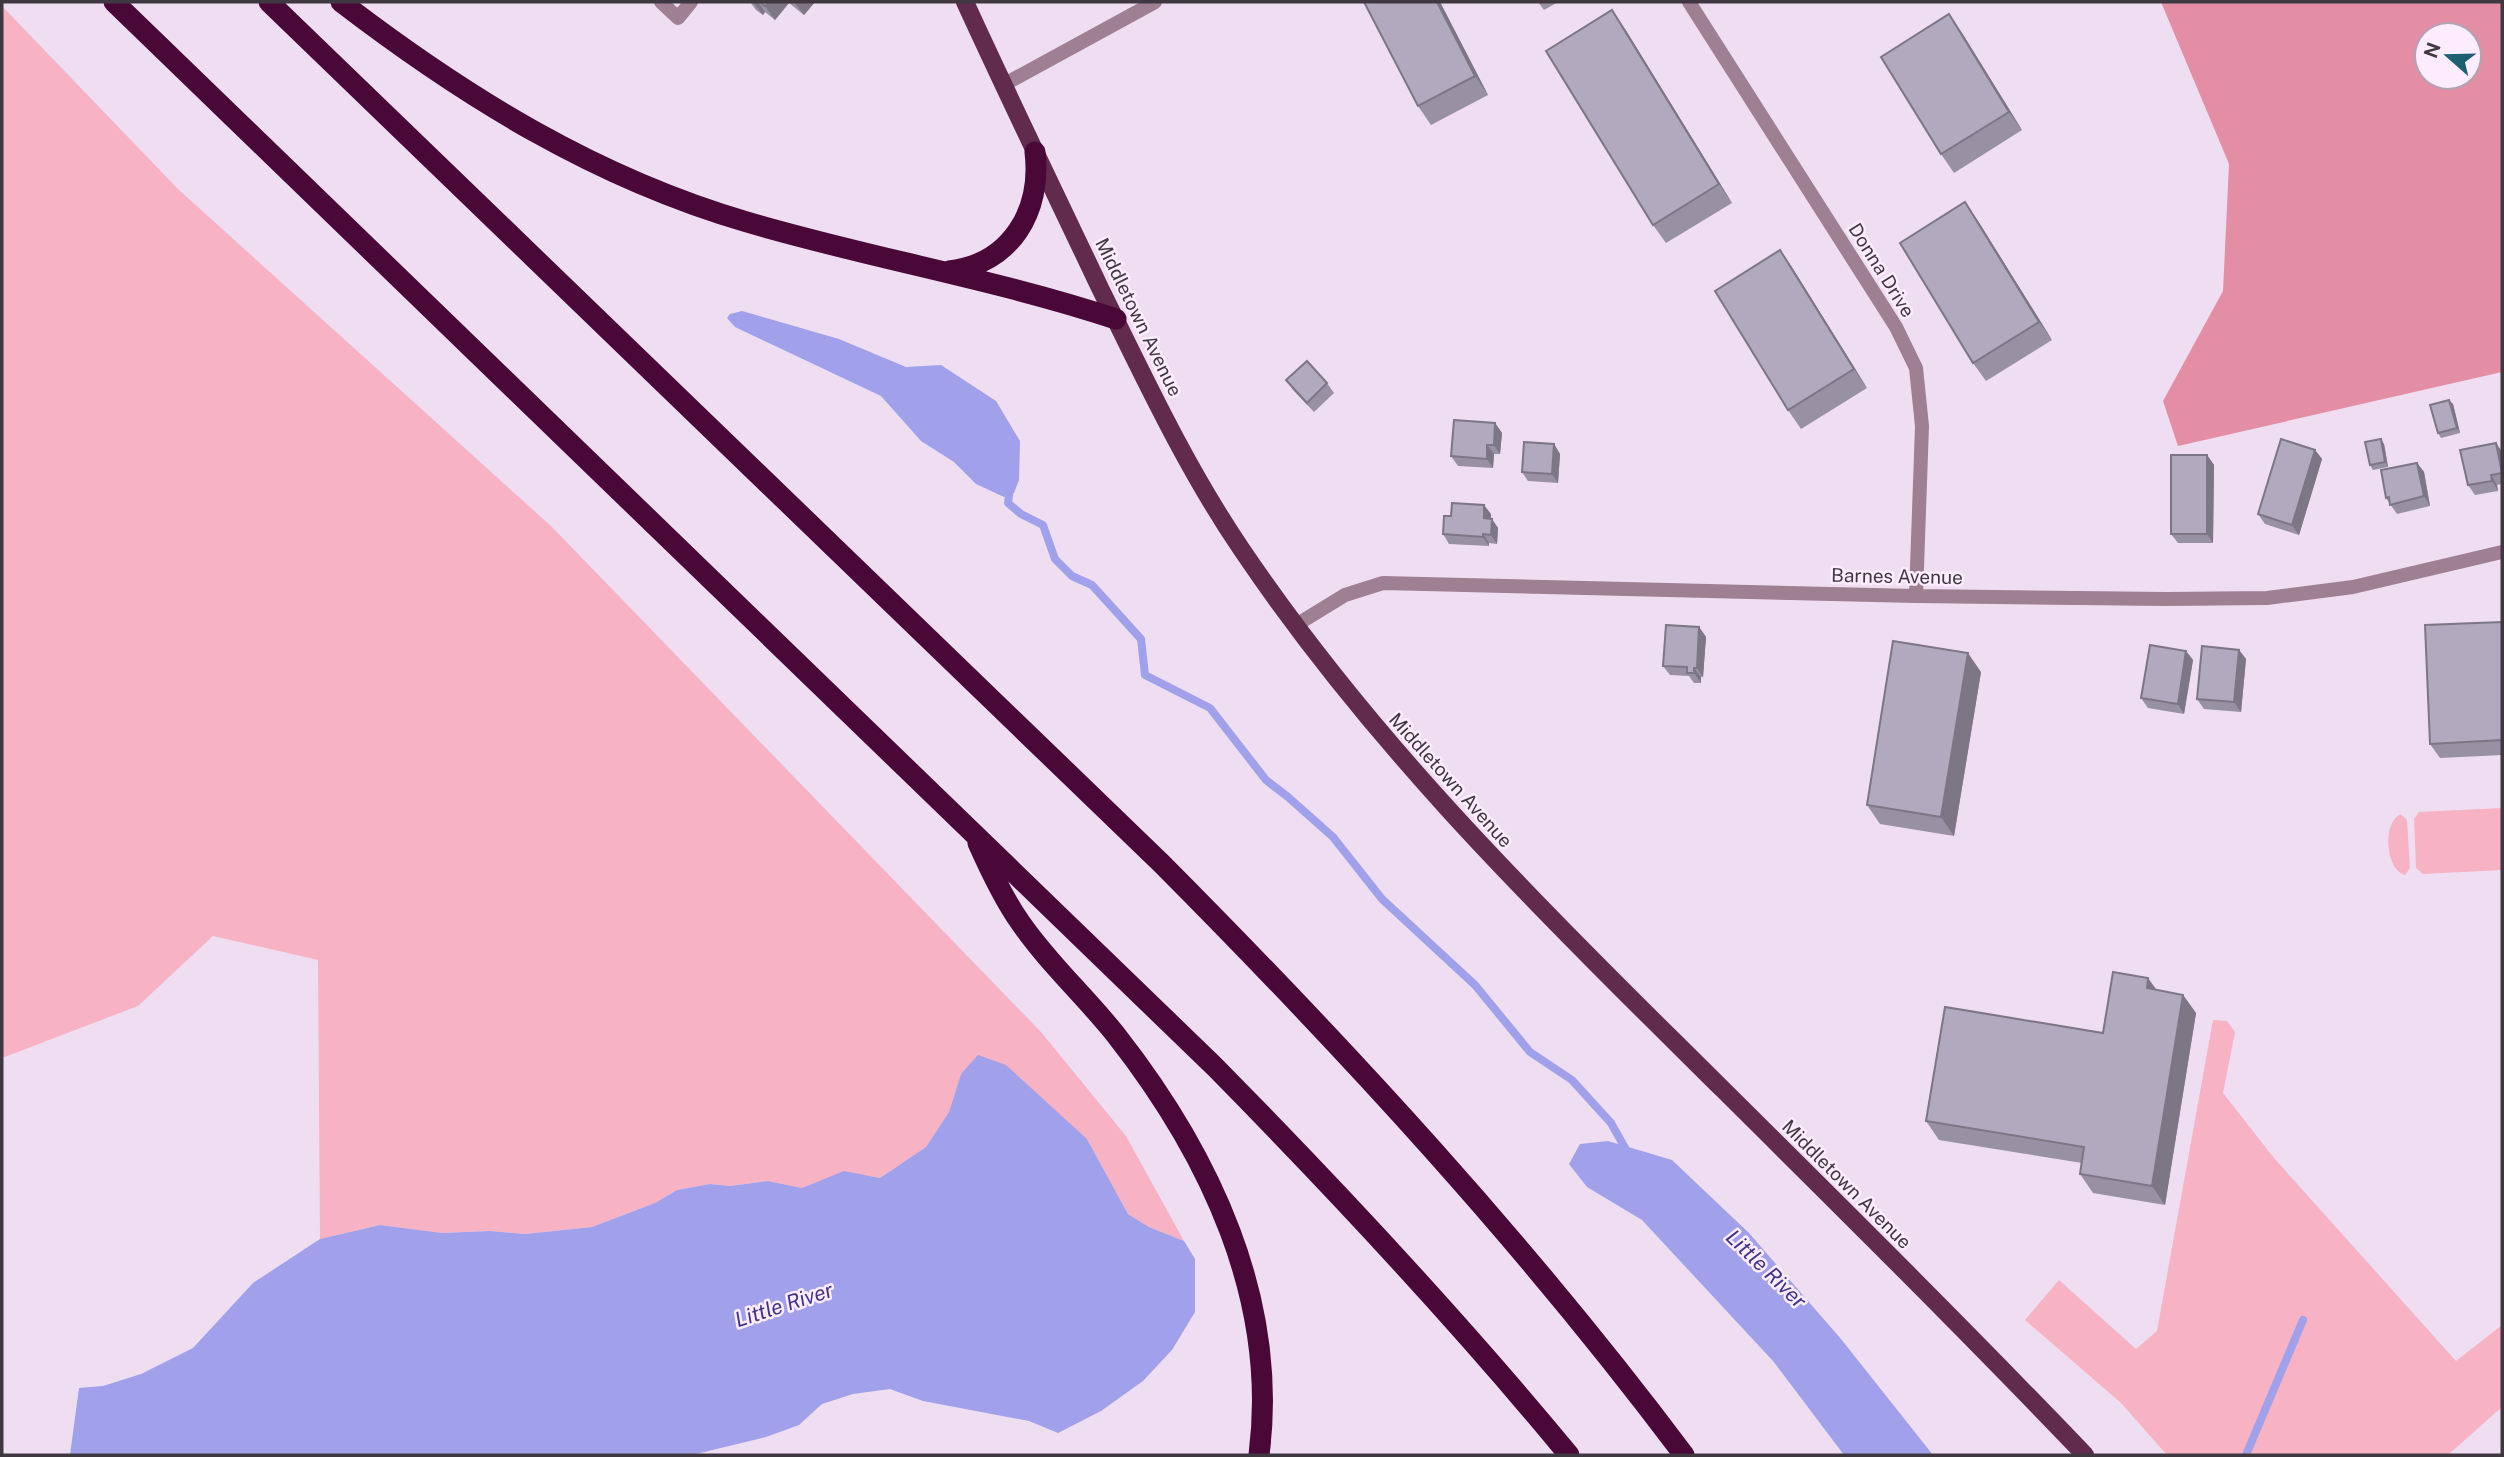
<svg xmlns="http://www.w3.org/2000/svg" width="2504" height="1457" font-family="'Public Sans',sans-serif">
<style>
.green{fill:#f7b2c4}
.forest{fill:#e48ea5;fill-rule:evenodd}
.water{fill:#a0a0eb}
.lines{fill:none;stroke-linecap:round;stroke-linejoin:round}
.stream{stroke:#a0a0eb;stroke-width:8}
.lane{stroke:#9f7f92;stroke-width:14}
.street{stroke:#9f7f92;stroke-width:14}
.primary{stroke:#612b4e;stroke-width:18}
.highway{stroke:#490837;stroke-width:21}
.wall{fill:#9891a3}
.shaded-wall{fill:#7c7685}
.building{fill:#b1a9be;stroke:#7c7685;stroke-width:2}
.labels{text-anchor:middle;stroke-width:5;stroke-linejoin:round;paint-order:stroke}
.street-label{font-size:19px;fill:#3f3840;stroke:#fdebfe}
.water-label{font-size:21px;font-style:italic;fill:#3e3489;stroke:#fdebfe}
</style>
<rect width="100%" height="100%" fill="#efdef1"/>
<path class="green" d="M2 6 178 189 552 527 1041 1032 1126 1136 1184 1241 1149 1227 1128 1214 1087 1139 961 1074 949 1112 926 1147 880 1178 844 1172 802 1188 768 1181 730 1186 710 1184 677 1190 655 1203 592 1227 525 1234 490 1231 442 1233 380 1225 320 1239 318 960 213 936 138 1006 2 1058Z
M2502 808V870L2423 874 2416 868 2414 819 2419 812Z
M2401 814 2407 820 2410 868 2405 875C2385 869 2382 822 2401 814Z
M2213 1020 2227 1021 2235 1032 2223 1093 2274 1158 2456 1361 2502 1325V1407L2448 1455H2167L2121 1403 2025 1320 2059 1280 2136 1349 2157 1331Z"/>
<path class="forest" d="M2161 2H2502V372L2178 446 2163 401 2223 291 2229 164ZM2427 35H2469V77H2427Z"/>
<path class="water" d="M742 311 839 339 906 367 941 365 996 401 1020 441 1019 480 1014 493 1004 497 976 484 954 462 921 441 881 396 735 327 727 318 730 314Z
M978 1055 1006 1065 1087 1139 1128 1214 1149 1227 1184 1241 1195 1259V1312L1172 1350 1143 1381 1101 1411 1058 1433 1029 1421 923 1401 890 1389 853 1394 822 1404 799 1425 766 1437 692 1455H70L79 1388 103 1386 141 1374 193 1348 253 1283 320 1239 380 1225 442 1233 490 1231 525 1234 592 1227 655 1203 677 1190 710 1184 730 1186 768 1181 802 1188 844 1171 880 1178 926 1147 949 1112 961 1074Z
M1608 1141 1672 1160 1749 1233 1841 1339 1933 1455H1844L1773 1361 1642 1220 1587 1187 1569 1164 1580 1144Z"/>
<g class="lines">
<path class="stream" d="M1010 488 1008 503 1021 514 1043 525 1055 559 1072 576 1092 585 1141 639 1145 675 1210 708 1266 780 1288 797 1333 837 1382 899 1475 985 1530 1052 1572 1080 1611 1123 1629 1155
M2246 1455 2303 1320"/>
<path class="lane" d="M661 2 678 18 691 2"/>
<path class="street" d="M1689 2 1896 327 1916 368 1922 426 1916 596
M1003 85 1155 2
M1296 625 1345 595 1383 583 1916 596 2166 599 2267 598 2353 587 2502 552"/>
<path class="primary" d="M965 2C1009 98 1055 193 1100 288 1144 377 1186 468 1242 550 1367 735 1520 889 1678 1045 1815 1181 1952 1316 2085 1455"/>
<path class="highway" d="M114 2 1215 1067C1338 1192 1457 1319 1569 1455
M269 2 1161 863C1347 1050 1526 1244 1684 1455
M341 2C465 97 596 178 747 222 869 258 995 279 1116 319
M949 271C1011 264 1042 211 1035 152
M978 843C990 870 1003 898 1020 922 1048 963 1086 997 1116 1035 1210 1155 1279 1300 1259 1455"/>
</g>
<path class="wall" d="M750 2H815L804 15 789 3 775 20 765 12 763 15 756 10Z
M1364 2H1440L1488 95 1431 125 1418 106Z
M1538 2H1558L1544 10Z
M1625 29 1732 203 1666 243 1653 225Z
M1962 33 2022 130 1954 173 1941 154Z
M1978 221 2052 340 1986 381 1973 363Z
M1780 250 1793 269 1867 388 1801 429 1788 410Z
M1286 380 1327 383 1334 393 1314 412 1293 390Z
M2453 404 2460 433 2441 438 2438 433Z
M1495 423 1502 433 1500 454H1494L1493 468 1458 466 1451 456Z
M2496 443 2502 452V484L2497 485 2498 491 2475 495 2468 485Z
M1554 444 1560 454 1558 483 1528 481 1522 472Z
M2384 444 2388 467 2373 470 2370 465Z
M2315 450 2322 459 2299 535 2265 524 2258 514Z
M2207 455 2214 465 2213 543H2178L2171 534Z
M2417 463 2424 472 2430 506 2397 514 2386 498Z
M1491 514V519L1498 528 1497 544 1489 543V546L1449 544 1443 534 1451 516Z
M2502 622V755L2440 758 2430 744Z
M1699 627 1706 637 1703 677H1701V683H1694L1689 676 1670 675 1663 666Z
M2239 650 2246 659 2241 712 2204 709 2197 699Z
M2186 651 2193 660 2184 714 2148 708 2141 698Z
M1981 672 1954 836 1880 824 1867 805Z
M2157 990 2183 995 2196 1013 2165 1205 2093 1193 2080 1174 2082 1163 1939 1140 1926 1121 2103 1033Z"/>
<path class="shaded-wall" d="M753 2H758L765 12 763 15Z
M769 2H788L789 3 775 20 765 6Z
M794 2H815L804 15Z
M1437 2H1440L1488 95 1475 76Z
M1612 10 1625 29 1732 203 1719 184Z
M1949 14 1962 33 2022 130 2009 112Z
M1965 202 1978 221 2052 340 2039 322Z
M1780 250 1793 269 1867 388 1854 369Z
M2449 400 2453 404 2460 433 2457 428Z
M1495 423 1502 433 1500 454 1494 445Z
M2381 439 2384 444 2388 467 2385 462Z
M2496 443 2502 452V473Z
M1554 444 1560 454 1558 483 1552 474Z
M1487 445 1494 454 1493 468 1487 459Z
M2315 450 2322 459 2299 535 2292 525Z
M2207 455 2214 465 2213 543 2207 534Z
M2417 463 2424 472 2430 506 2424 496Z
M2491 475 2497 485 2498 491 2492 481Z
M1484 505 1491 514 1490 528 1484 518Z
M1492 519 1498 528 1497 544 1491 535Z
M1483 534 1489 543V546L1483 537Z
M1699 627 1706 637 1703 677 1697 668Z
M2239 650 2246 659 2241 712 2234 702Z
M2186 651 2193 660 2184 714 2178 704Z
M1968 653 1981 672 1954 836 1941 817Z
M1694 668 1701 677V683L1694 673Z
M2148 978 2161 996 2147 988Z
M2183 995 2196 1013 2165 1205 2152 1186Z"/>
<path class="building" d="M760 2H769L765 6Z
M1364 2H1437L1475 76 1418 106Z
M1612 10 1719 184 1653 225 1546 51Z
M1949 14 2009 112 1941 154 1881 57Z
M1965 202 2039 322 1973 363 1900 243Z
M1780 250 1854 369 1788 410 1715 291Z
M1307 361 1327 383 1307 403 1286 380Z
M2449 400 2457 428 2438 433 2430 405Z
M1454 420 1495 423 1494 445H1487V459L1451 456Z
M2281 439 2315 450 2292 525 2258 514Z
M2381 439 2385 462 2370 465 2365 442Z
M1524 442 1554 444 1552 474 1522 472Z
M2496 443 2502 473 2491 475 2492 481 2468 485 2460 450Z
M2171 455H2207V534H2171Z
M2417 463 2424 496 2390 505 2389 497 2386 498 2381 470Z
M1452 503 1484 505V518L1492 519 1491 535 1483 534V537L1443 534 1444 516H1451Z
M2502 622V740L2430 744 2425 625Z
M1666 625 1699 627 1697 668H1694V673H1687V667L1663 666Z
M1893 641 1968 653 1941 817 1867 805Z
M2150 645 2186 651 2178 704 2141 698Z
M2202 646 2239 650 2234 702 2197 699Z
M2113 972 2148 978 2147 988 2183 995 2152 1186 2080 1174 2084 1147 1926 1121 1945 1007 2103 1033Z"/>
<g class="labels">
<g class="street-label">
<text transform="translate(1882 270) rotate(58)" y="7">Donna Drive</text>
<text transform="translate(1139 317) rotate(64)" y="7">Middletown Avenue</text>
<text transform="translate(1897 576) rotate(1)" y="7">Barnes Avenue</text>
<text transform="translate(1451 780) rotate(48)" y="7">Middletown Avenue</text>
<text transform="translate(1847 1184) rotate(45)" y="7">Middletown Avenue</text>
</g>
<g class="water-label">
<text transform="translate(1766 1269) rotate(44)" y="7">Little River</text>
<text transform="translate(784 1305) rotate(-18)" y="7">Little River</text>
</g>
</g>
<rect width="2504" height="1457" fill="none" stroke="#3f3840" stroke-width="7"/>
<g transform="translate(2448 56) rotate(290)"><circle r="33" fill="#fdebfe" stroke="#b1a3b2" stroke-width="2"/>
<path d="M0-5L12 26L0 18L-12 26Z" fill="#1d5e73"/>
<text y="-10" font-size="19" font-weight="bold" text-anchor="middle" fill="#3f3840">N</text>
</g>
</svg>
